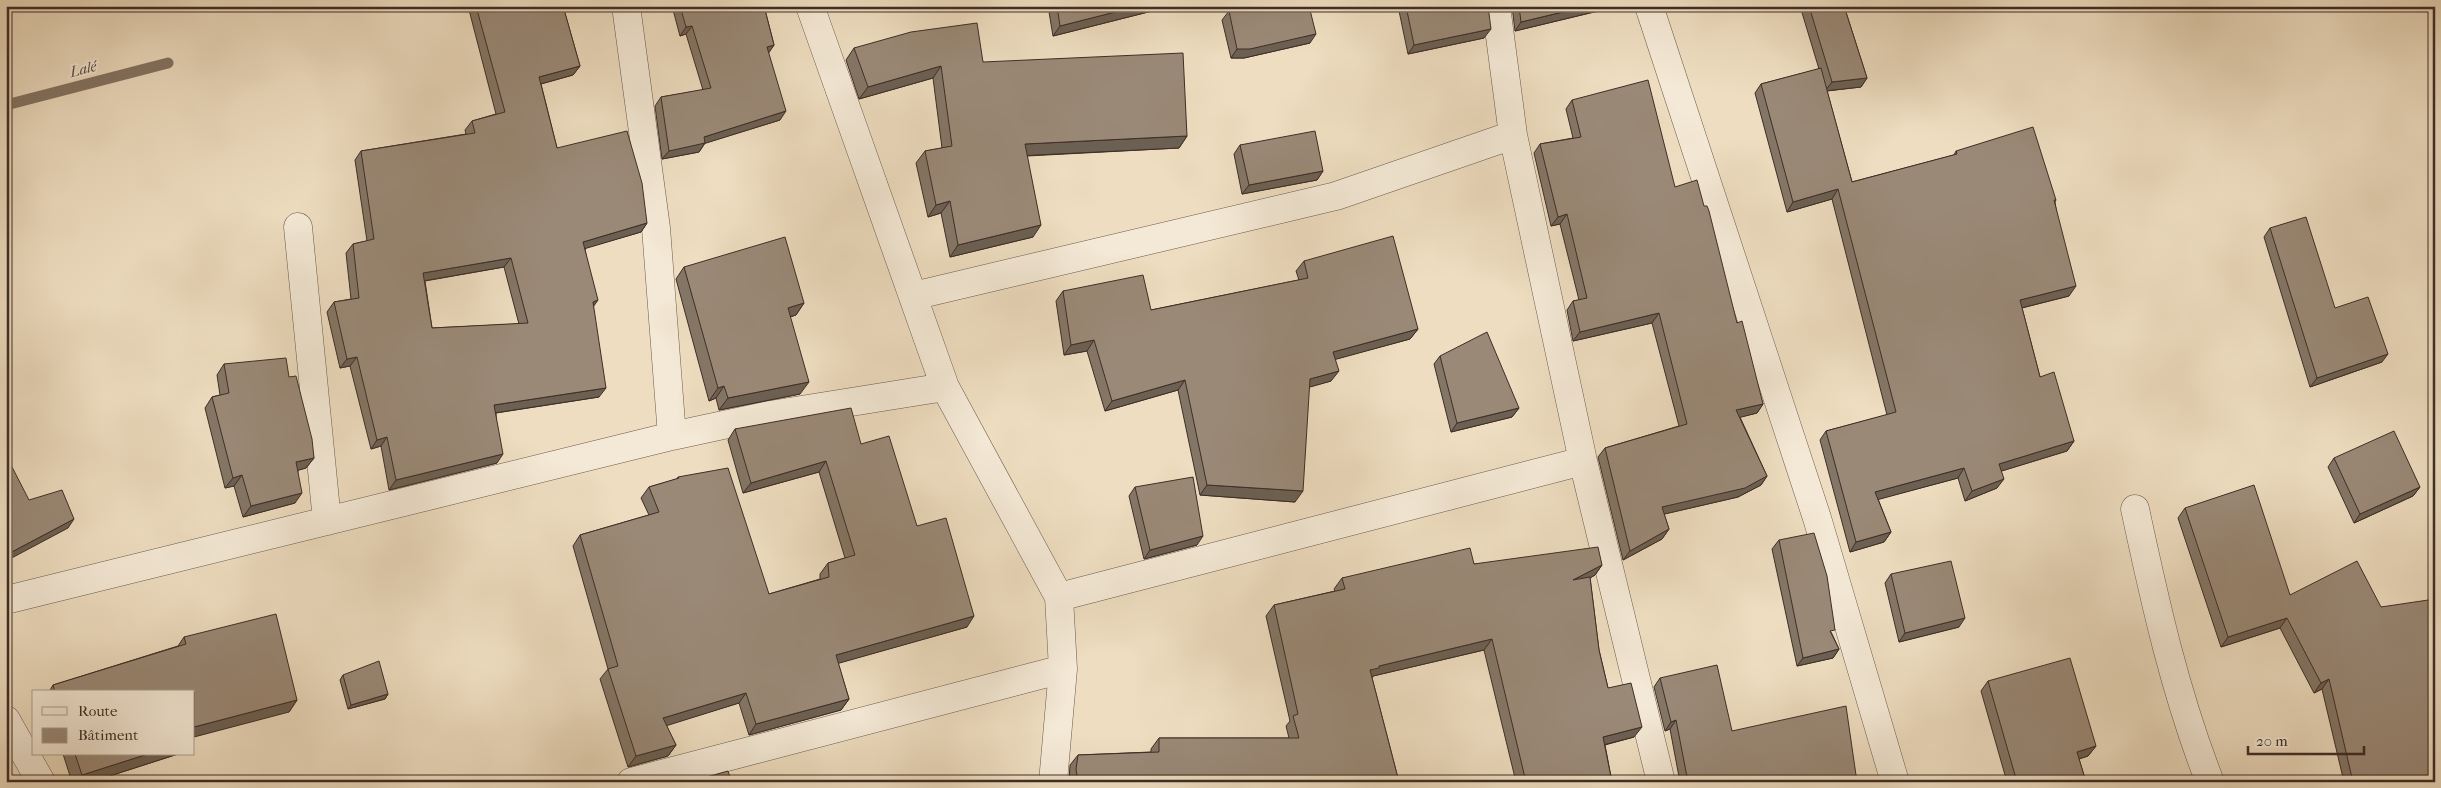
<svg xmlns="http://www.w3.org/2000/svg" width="2441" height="788" font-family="'IM FELL French Canon',serif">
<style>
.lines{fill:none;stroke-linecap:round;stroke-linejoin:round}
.stream{stroke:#847464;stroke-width:11}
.minor-casing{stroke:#6a5a4d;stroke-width:29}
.minor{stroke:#f4e9d6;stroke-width:28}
.wall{fill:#847666;stroke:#3e2e27;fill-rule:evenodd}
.shaded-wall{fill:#6c6053;stroke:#3e2e27}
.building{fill:#9a8977;stroke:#3e2e27;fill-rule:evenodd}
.labels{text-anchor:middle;stroke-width:4;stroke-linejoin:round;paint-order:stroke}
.water-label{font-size:15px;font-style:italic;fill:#5b4b40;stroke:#f4e9d6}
</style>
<rect width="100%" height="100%" fill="#eeddc0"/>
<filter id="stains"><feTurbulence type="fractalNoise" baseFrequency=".004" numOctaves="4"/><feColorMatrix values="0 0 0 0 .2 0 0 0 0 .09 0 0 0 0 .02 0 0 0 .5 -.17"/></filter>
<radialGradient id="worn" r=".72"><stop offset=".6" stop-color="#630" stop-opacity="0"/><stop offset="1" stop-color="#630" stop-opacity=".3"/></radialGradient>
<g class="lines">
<path class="stream" d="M6 105 168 63"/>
<defs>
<path id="minor" d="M626 6 656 228 672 436
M810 6 945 387 1059 597 1063 669 1053 782
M1496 6 1513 135 1583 461 1661 782
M1649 6 1817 518 1895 782
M298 227 327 521
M913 296 1336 196 1513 135
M2135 509C2155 602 2175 693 2210 782
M1059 597 1583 461
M6 600 672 436 770 415 945 387
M6 720 41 782
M631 782 1063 669"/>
</defs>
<use href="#minor" class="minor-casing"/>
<use href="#minor" class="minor"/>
</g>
<path class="wall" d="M468 6H563L580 66 573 75 541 84 557 148 647 223 641 232 585 248 593 307 599 397 496 413 497 463 389 490 381 446 371 449 350 366 340 368 327 312 334 302 351 299 346 253 353 244 367 241 355 160 361 151 466 134 465 130 472 121 496 114ZM504 267 519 324 432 328 425 281Z
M672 6H764L774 45 768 53 780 120 705 143 699 152 662 159 655 106 661 97 703 90 686 34 680 36Z
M1048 6H1172L1053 36Z
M1398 6H1488L1484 38 1408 54Z
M1512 6H1619L1515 31Z
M1800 6H1844L1867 78 1861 87 1827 91 1852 182 1954 155 1956 151 2056 200 2055 202 2069 296 2022 308 2040 377 2074 441 2067 451 2001 471 1997 488 1965 501 1958 478 1878 499 1891 532 1884 542 1850 552 1820 440 1826 431 1887 415 1832 199 1787 212 1755 93 1761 84 1819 69Z
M1229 11 1310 43 1244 58H1231L1222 20Z
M854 48 983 62 1187 136 1179 148 1027 156 1033 237 950 257 941 213 928 217 916 163 925 151 942 148 933 78 859 99 846 60Z
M1572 100 1675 187 1737 323 1763 404 1757 413 1740 417 1767 476 1761 485 1738 497 1664 514 1669 529 1662 539 1623 560 1598 457 1605 448 1679 426 1652 323 1573 341 1567 310 1573 301 1579 300 1560 224 1551 226 1534 153 1540 144 1573 138 1566 109Z
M1240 145 1323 171 1317 180 1242 194 1234 154Z
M2270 228 2335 308 2382 362 2310 387 2264 237Z
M1304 261 1418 329 1410 339 1335 359 1331 381 1309 387 1295 502 1200 495 1178 390 1105 411 1087 351 1064 355 1056 301 1063 291 1151 310 1299 280 1296 271Z
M684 267 804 303 796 315 790 317 800 394 719 410 716 398 709 401 676 279Z
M1440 356 1519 408 1512 417 1451 432 1434 364Z
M224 364 289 377 314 458 306 468 298 470 295 503 243 517 234 486 225 488 205 408 212 397 220 395 217 375Z
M735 429 861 444 917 526 967 627 838 663 849 699 841 710 749 735 739 703 666 725 676 745 668 756 628 767 600 679 608 669 573 546 580 535 649 515 641 498 649 487 677 479 678 477 769 594 820 579V574L828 563 845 558 819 472 743 493 728 440Z
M2334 458 2420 487 2413 496 2354 523 2328 467Z
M1135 487 1197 545 1144 559 1129 496Z
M2185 508 2290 595 2381 607 2435 782H2344L2322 689 2314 693 2280 628 2221 647 2178 518Z
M1779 540 1832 634 1839 649 1833 658 1797 666 1772 549Z
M1474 564 1602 565 1595 575 1590 578 1599 650 1608 688 1634 737 1605 745 1612 782H1516L1484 650 1373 676 1372 678 1399 782H1069L1070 765 1078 755 1151 752V749L1159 738H1289L1286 726 1290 721 1266 616 1274 605 1335 591 1334 589 1342 578Z
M1891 574 1959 627 1899 642 1885 583Z
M184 637 297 700 289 712 194 692H49L53 685 178 646Z
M343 675 388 694 385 699 348 709 340 680Z
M1660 678 1732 731 1857 782H1680L1670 729 1665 731 1654 687Z
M1988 681 2096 746 2088 756 2079 759 2086 782H2007L1981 691Z
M63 754H178L91 782H72Z"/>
<path class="shaded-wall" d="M1139 6H1172L1053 36 1060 26Z
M1588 6H1619L1515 31 1521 22Z
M692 26 686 34 680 36 686 27Z
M1491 29 1484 38 1408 54 1414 45Z
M1316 34 1310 43 1244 58H1231L1237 49Z
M774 45 768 54 767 47Z
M580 66 573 75 533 86 539 77Z
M941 66 933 78 859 99 868 87Z
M1867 78 1861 87 1825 91 1832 82Z
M786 111 780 120 703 144 705 143 699 152 662 159 669 151 704 137Z
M1187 136 1179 148 1016 156 1025 144Z
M1323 171 1317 180 1242 194 1249 185Z
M1838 189 1832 199 1787 212 1793 202Z
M950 201 941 213 928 217 936 205Z
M1567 214 1560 224 1551 226 1558 217Z
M647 223 641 232 577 251 583 242Z
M1041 225 1033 237 950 257 958 245Z
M511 258 504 267 417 282 423 273Z
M2076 286 2069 296 2013 310 2020 300Z
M598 300 591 310 593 302Z
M804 303 796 315 779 320 788 308Z
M1659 313 1652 323 1573 341 1580 332Z
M1418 329 1410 339 1326 362 1333 352Z
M1094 340 1087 351 1064 355 1071 345Z
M2388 354 2382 362 2310 387 2317 378Z
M357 357 350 366 340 368 347 359Z
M1339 371 1331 381 1303 389 1310 379Z
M1185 380 1178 390 1105 411 1112 401Z
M809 382 800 394 719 410 728 398Z
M724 386 716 398 709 401 718 388Z
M606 388 599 397 488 414 494 405Z
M1763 404 1757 413 1730 420 1736 410Z
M1519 408 1512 417 1451 432 1457 423Z
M387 437 381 446 371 449 377 440Z
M2074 441 2067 451 1992 474 1999 464Z
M503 454 497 463 389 490 396 480Z
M314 458 306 468 289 473 296 462Z
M826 461 819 472 743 493 751 483Z
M1964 468 1958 478 1869 502 1875 492Z
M242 475 234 486 225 488 233 478Z
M1767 476 1761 485 1738 497 1656 516 1662 507Z
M2004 479 1997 488 1965 501 1972 491Z
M1207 485 1303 491 1295 502 1200 495Z
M2420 487 2413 496 2354 523 2360 514Z
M302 493 295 503 243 517 251 506Z
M74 519 68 528 6 561V555Z
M1669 529 1662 539 1623 560 1630 551Z
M1891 532 1884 542 1850 552 1856 542Z
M1203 536 1197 545 1144 559 1150 550Z
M1602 565 1595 575 1566 591 1573 580Z
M974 616 967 627 829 666 836 655Z
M1965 618 1959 627 1899 642 1905 633Z
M2287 618 2280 628 2221 647 2228 637Z
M1492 639 1484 650 1373 676 1371 679 1370 670 1379 666Z
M1839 649 1833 658 1797 666 1803 658Z
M2329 679 2322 689 2314 693 2321 683Z
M746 693 739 703 656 729 663 718Z
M388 694 385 699 348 709 351 705Z
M849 699 841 710 749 735 756 724Z
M297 700 289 712 194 737V727Z
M1676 720 1670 729 1665 731 1671 722Z
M1642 727 1634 737 1595 747 1603 737Z
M676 745 668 756 628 767 636 756Z
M2096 746 2088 756 2069 762 2077 752Z
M148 754H178L91 782H77L82 775Z"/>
<path class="building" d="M476 6H563L580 66 539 77 557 148 627 131 642 183 647 223 583 242 598 300 593 302 606 388 494 405 503 454 396 480 387 437 377 440 357 357 347 359 334 302 359 298 353 244 374 239 361 151 475 133 472 121 505 112ZM511 258 528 323 432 328 423 273Z
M680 6H764L774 45 767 47 786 111 704 137 705 143 669 151 661 97 711 88 692 26 686 27Z
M1057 6H1139L1060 26Z
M1249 6H1309L1316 34 1250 49H1237L1229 11Z
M1406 6H1488L1491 29 1414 45Z
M1519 6H1588L1521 22Z
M1809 6H1844L1867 78 1832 82Z
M977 23 983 62 1183 53 1187 136 1025 144 1041 225 958 245 950 201 936 205 925 151 952 146 941 66 868 87 854 48 911 32Z
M1821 68 1852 182 1957 154 1956 151 2033 127 2056 200H2054L2076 286 2020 300 2040 377 2054 372 2074 441 1999 464 2004 479 1972 491 1964 468 1875 492 1891 532 1856 542 1826 431 1896 412 1838 189 1793 202 1761 84Z
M1648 80 1675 187 1697 180 1704 206H1707L1709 211 1737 323 1742 321 1763 404 1736 410 1767 476 1745 488 1662 507 1669 529 1630 551 1605 448 1687 424 1659 313 1580 332 1573 301 1587 298 1567 214 1558 217 1540 144 1581 137 1572 100Z
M1315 131 1323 171 1249 185 1240 145Z
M2306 217 2335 308 2368 297 2388 354 2317 378 2270 228Z
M1393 236 1418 329 1333 352 1339 371 1310 379 1303 491 1207 485 1185 380 1112 401 1094 340 1071 345 1063 291 1143 275 1151 310 1308 278 1304 261Z
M785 237 804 303 788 308 809 382 728 398 724 386 718 388 684 267Z
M1487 332 1519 408 1457 423 1440 356Z
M286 358 289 377 296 376 312 439 314 458 296 462 302 493 251 506 242 475 233 478 212 397 229 393 224 364Z
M851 408 861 444 889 436 917 526 946 518 974 616 836 655 849 699 756 724 746 693 663 718 676 745 636 756 608 669 618 666 580 535 659 512 649 487 679 478 678 477 728 468 769 594 829 577 828 563 855 555 826 461 751 483 735 429Z
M2394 431 2420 487 2360 514 2334 458Z
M11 465 29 500 62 490 74 519 6 555V468Z
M1193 477 1203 536 1150 550 1135 487Z
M2254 485 2290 595 2357 561 2381 607 2435 599V782H2353L2329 679 2321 683 2287 618 2228 637 2185 508Z
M1814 533 1827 576 1835 630 1830 631 1839 649 1803 658 1779 540Z
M1598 547 1602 565 1573 580 1590 577 1599 650 1608 688 1631 683 1642 727 1603 737 1612 782H1526L1492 639 1379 666V668L1370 670 1399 782H1078L1076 769 1078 755 1159 752V738H1299L1293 716 1298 714 1274 605 1345 589 1342 578 1470 548 1474 564Z
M1951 561 1965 618 1905 633 1891 574Z
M276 614 297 700 194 727V692H55L53 685 186 644 184 637Z
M2070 658 2096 746 2077 752 2086 782H2017L1988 681Z
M379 661 388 694 351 705 343 675Z
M1717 665 1732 731 1846 706 1857 782H1688L1676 720 1671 722 1660 678Z
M75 754H148L82 775Z
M728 771 732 782H689Z"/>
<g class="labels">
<g class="water-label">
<text transform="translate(83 69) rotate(-15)" y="5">Lalé</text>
</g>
</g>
<rect width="2441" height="788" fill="none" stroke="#eeddc0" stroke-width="25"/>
<rect x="8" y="8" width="2426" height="773" fill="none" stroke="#3e2e27" stroke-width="2.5"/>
<rect x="12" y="12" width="2416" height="763" fill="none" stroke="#3e2e27"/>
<rect x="32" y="690" width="162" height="65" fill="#f4e9d6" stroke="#ab9e90"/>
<rect x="42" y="707" width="25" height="8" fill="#f4e9d6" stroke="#ab9e90"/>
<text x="78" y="716" font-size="15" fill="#3e2e27">Route</text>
<rect x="42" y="728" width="25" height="15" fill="#9a8977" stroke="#ab9e90"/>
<text x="78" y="740" font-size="15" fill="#3e2e27">Bâtiment</text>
<path d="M2248 746v8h116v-8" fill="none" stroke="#3e2e27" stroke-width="2.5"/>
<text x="2256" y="746" font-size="15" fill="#3e2e27" stroke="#f4e9d6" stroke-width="4" paint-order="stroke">20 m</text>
<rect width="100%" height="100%" filter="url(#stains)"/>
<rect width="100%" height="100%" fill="url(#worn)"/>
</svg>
